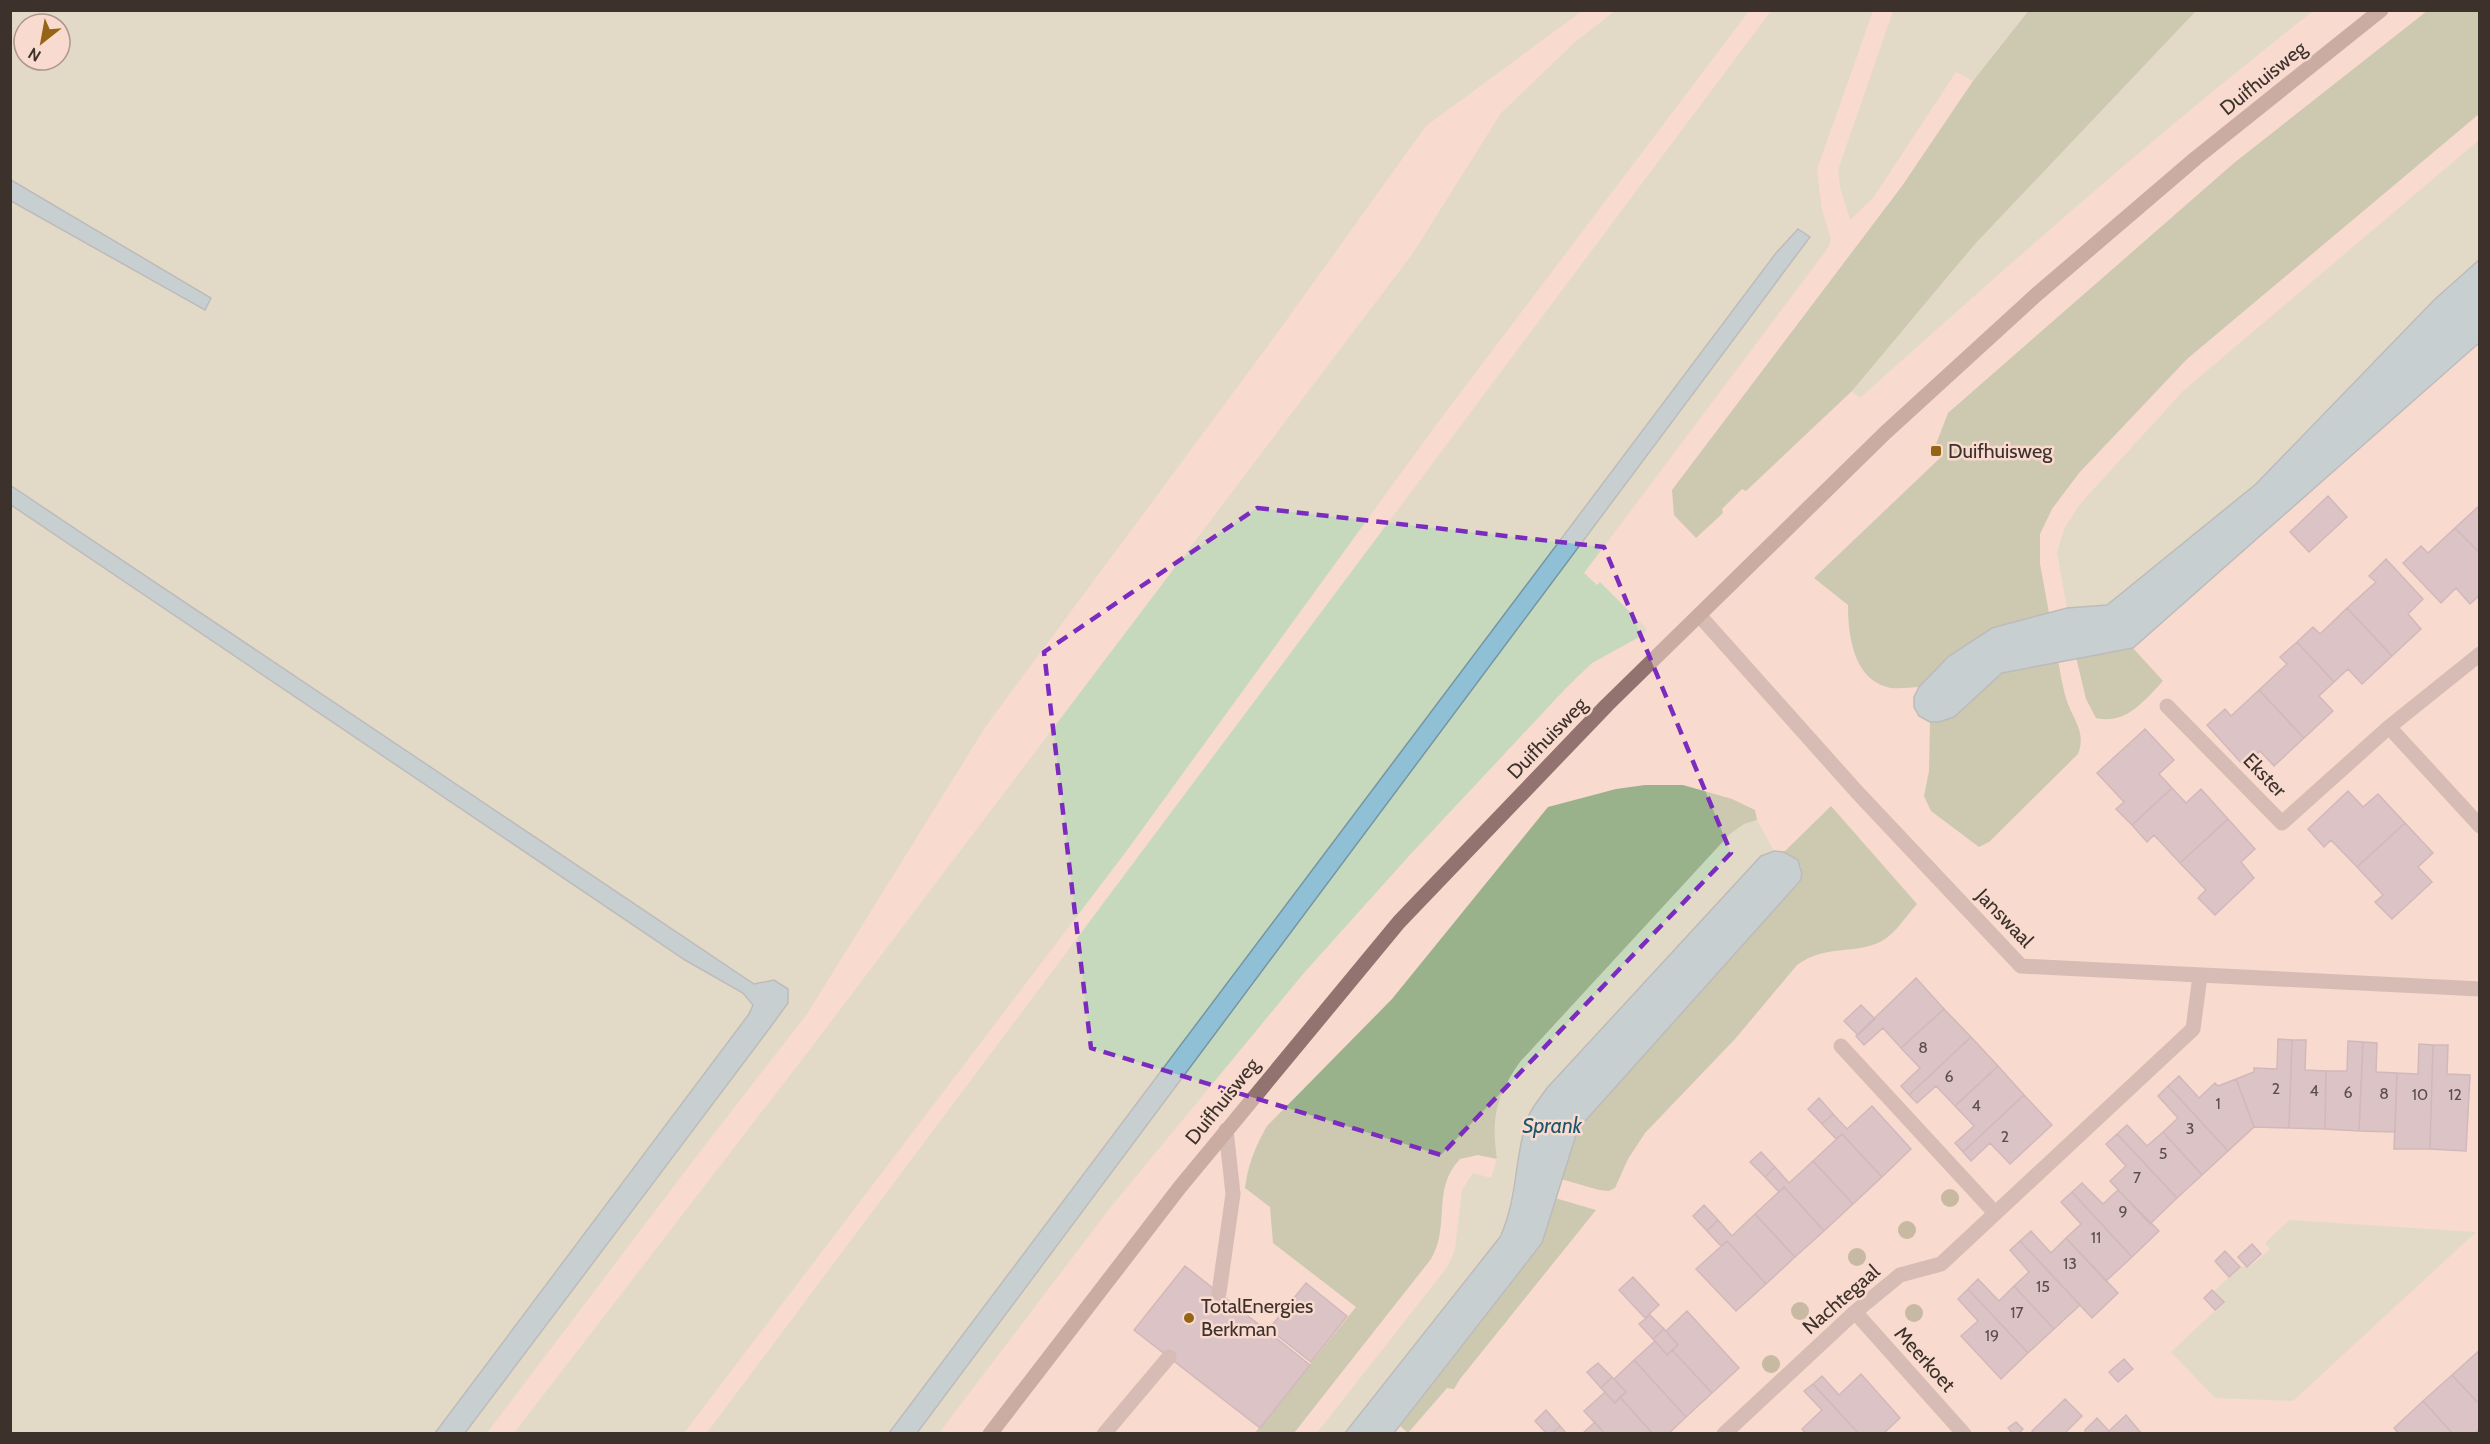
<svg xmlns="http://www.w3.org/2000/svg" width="2490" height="1444" font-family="Cabin,sans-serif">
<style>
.green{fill:#c7d9bd;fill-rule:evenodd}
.forest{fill:#9ab28c}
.water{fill:#8fc0d6;stroke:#7695a3;stroke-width:1.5}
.building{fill:#bba6ba;stroke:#a38ea2;stroke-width:1.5}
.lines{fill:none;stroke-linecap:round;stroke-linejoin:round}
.service{stroke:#ad9794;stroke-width:15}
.minor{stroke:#ad9794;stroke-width:15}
.secondary{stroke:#93736f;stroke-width:15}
.tree{fill:#8c906d}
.marked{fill:none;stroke:#7b2cbf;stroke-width:4.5;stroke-dasharray:12 8;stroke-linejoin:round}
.poi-dot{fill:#966416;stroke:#f8dace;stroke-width:2}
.labels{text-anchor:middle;stroke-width:5;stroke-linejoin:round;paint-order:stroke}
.number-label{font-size:16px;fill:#5c4e50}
.street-label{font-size:20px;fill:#3d312c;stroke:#f8dace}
.poi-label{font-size:20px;fill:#3d312c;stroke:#f8dace;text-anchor:start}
.water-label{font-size:21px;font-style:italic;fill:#19576e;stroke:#f8dace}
</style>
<rect width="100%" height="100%" fill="#f8dace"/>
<path class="green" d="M11 11H1582L1426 126 1270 343 986 726 807 1014 702 1149 487 1433H465L769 1029 774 980 754 984 11 485V201L204 310 211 298 11 180ZM24 24H60V60H24Z
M1615 11H1749L1433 429 1125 853 684 1433H514L814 1044 1413 253 1501 113 1575 42Z
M1771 11H1873L1817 169 1822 210 1831 240 1828 248 1584 573 1597 585 1600 582 1647 629 1643 635 1592 663 1566 688 1408 857 1303 974 1110 1208 939 1433H917L1810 237 1776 253 889 1433 706 1434Z
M1893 11H2028L1973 81 1956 72 1873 198 1850 220 1840 187 1838 170Z
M2196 11H2313C2156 134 2008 265 1860 398L1852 391 1975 244Z
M2479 140V260L2434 300 2256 484 2107 605 2067 608 2057 553 2064 529 2080 504 2183 391Z
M10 505 685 960 743 993 753 1005 749 1014 435 1433 14 1434 11 1430Z
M1757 820 1774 851 1761 856 1547 1088 1528 1118 1513 1184 1507 1222 1494 1246 1478 1263 1345 1433 1316 1434 1448 1266 1455 1249 1462 1190 1473 1173 1491 1178 1497 1159 1493 1131 1497 1106 1507 1080 1520 1062 1730 834 1744 824Z
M2289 1220 2476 1232 2293 1401 2215 1398 2171 1352 2224 1302 2214 1291 2240 1267 2252 1265 2270 1249 2265 1243Z"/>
<path class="forest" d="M2029 10 2196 11 1975 244 1852 391 1746 491 1742 489 1722 509 1723 513 1696 538 1674 515 1672 490 1902 186 1973 81Z
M2427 11H2479V114L2187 359 2079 473 2052 509 2040 534V564L2049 613 1992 628 1949 656 1919 687C1910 687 1896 690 1887 687 1853 678 1848 634 1848 605L1814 578 1940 458 1933 452 1948 413 2234 163Z
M2133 648 2163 681C2144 701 2126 725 2096 718L2086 699 2076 657Z
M2058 661C2061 675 2063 691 2068 704 2075 722 2086 734 2078 754L1989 842 1979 847 1931 811 1924 796 1929 771 1930 722H1939L1954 717 2002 673Z
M1645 785H1683L1732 799 1755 810 1757 820 1744 824 1730 834 1520 1062C1496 1096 1491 1118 1497 1159L1478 1155 1460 1159C1431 1189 1451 1225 1431 1259L1294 1433H1255L1356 1307 1273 1243 1270 1207 1245 1188C1248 1165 1255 1147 1267 1126L1392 999 1548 807 1616 789Z
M1831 806 1917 904C1906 916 1896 933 1882 941 1856 955 1825 944 1797 965L1735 1039 1645 1133 1628 1159 1615 1188 1609 1191 1599 1190 1561 1179 1578 1129 1800 881 1801 866 1791 856 1784 852Z
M1555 1198 1596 1210 1460 1379 1454 1389 1447 1388 1408 1433 1400 1426 1542 1243Z"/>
<path class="water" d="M11 180 211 298 205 310 11 201Z
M1798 229 1810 237 917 1433H889L1776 253Z
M2479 260V343L2133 648 2002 673 1954 717 1939 722H1930L1919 716 1914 707V697L1919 687 1949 656 1992 628 2067 608 2107 605 2256 484 2434 300Z
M10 485 754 984 774 980 788 989V1003L769 1029 465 1433H435L749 1014 753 1005 743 993 685 960 11 505Z
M1774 851 1784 852 1798 860 1802 874 1800 881 1578 1129 1542 1243 1394 1433H1345L1500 1237C1518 1200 1514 1154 1529 1115 1533 1106 1541 1097 1547 1088L1761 856Z"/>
<path class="building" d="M2328 496 2347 517 2309 552 2290 532Z
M2480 505V553L2455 528Z
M2455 528 2480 553V595L2470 604 2456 588 2441 603 2403 563 2421 546 2428 553Z
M2386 559 2423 599 2408 614 2421 629 2392 656 2347 608 2376 582 2369 576Z
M2347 608 2392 656 2362 684 2348 669 2334 682 2297 642 2313 627 2320 634Z
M2297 642 2334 682 2319 696 2333 711 2304 738 2259 690 2287 664 2280 657Z
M2259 690 2304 738 2274 766 2260 751 2244 766 2207 725 2225 709 2231 716Z
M2145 729 2174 760 2159 774 2172 788 2132 825 2116 809 2124 802 2097 773Z
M2172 788 2186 803 2201 789 2228 819 2180 863 2154 835 2147 842 2132 825Z
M2348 791 2363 807 2378 794 2405 823 2357 867 2331 840 2324 847 2308 829Z
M2228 819 2255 849 2241 862 2254 878 2215 915 2198 898 2206 890 2180 863Z
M2405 823 2433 853 2418 867 2432 882 2392 919 2375 902 2383 895 2357 867Z
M1916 978 1944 1009 1901 1048 1883 1028 1864 1045 1856 1036Z
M1861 1005 1875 1019 1858 1035 1844 1021Z
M1944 1009 1971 1037 1909 1095 1901 1086 1920 1068 1901 1048Z
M1971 1037 1998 1066 1955 1106 1936 1086 1917 1103 1909 1095Z
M2278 1039 2292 1040 2289 1128 2254 1127 2236 1079 2254 1072V1068L2277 1069Z
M2292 1040H2306L2305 1070 2326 1071 2325 1129 2289 1128Z
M2348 1041 2363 1042 2359 1131 2325 1129 2326 1071H2347Z
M2363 1042 2377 1043 2376 1072 2397 1073 2395 1132 2359 1131Z
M2419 1044 2433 1045 2430 1149H2394L2397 1073 2418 1074Z
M2433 1045H2448L2447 1074 2470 1075 2466 1151 2430 1149Z
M1998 1066 2024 1095 1963 1152 1955 1143 1974 1126 1955 1106Z
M2179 1076 2199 1098 2215 1083 2218 1086 2236 1079 2254 1127 2228 1151 2168 1086Z
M2168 1086 2228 1151 2202 1175 2163 1132 2178 1118 2158 1096Z
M2024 1095 2052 1125 2010 1164 1990 1143 1971 1161 1963 1152Z
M1819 1098 1833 1114 1822 1124 1808 1109Z
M1872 1106 1911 1149 1882 1177 1842 1134 1836 1139 1822 1124 1833 1114 1847 1129Z
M2127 1125 2147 1146 2163 1132 2202 1175 2177 1198 2117 1134Z
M1842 1134 1882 1177 1853 1204 1813 1161Z
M2117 1134 2177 1198 2150 1224 2110 1181 2126 1166 2106 1144Z
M1761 1152 1775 1167 1765 1177 1750 1162Z
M1813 1161 1853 1204 1824 1231 1784 1187 1779 1192 1765 1177 1775 1167 1789 1183Z
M2082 1183 2103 1204 2118 1190 2159 1231 2132 1257 2072 1192Z
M1784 1187 1824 1231 1795 1257 1755 1214Z
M2072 1192 2132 1257 2106 1281 2066 1238 2081 1224 2061 1202Z
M1704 1205 1718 1220 1707 1231 1693 1216Z
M1755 1214 1795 1257 1766 1284 1727 1241 1721 1246 1707 1231 1718 1220 1732 1236Z
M2031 1231 2051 1253 2066 1238 2118 1293 2092 1318 2020 1241Z
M1727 1241 1766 1284 1736 1311 1696 1269Z
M2020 1241 2080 1305 2054 1329 2014 1286 2029 1272 2010 1250Z
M2252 1244 2261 1254 2247 1267 2238 1257Z
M2225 1251 2240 1267 2229 1277 2215 1261Z
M1185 1266 1310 1365 1260 1428 1134 1330Z
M1633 1277 1659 1305 1645 1318 1619 1290Z
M1978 1279 1999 1301 2014 1286 2054 1329 2028 1353 1968 1289Z
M1306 1283 1347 1316 1311 1362 1269 1329Z
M1968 1289 2028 1353 2001 1379 1961 1336 1978 1321 1958 1299Z
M2212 1290 2224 1302 2215 1310 2204 1298Z
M1687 1311 1739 1368 1712 1393 1672 1350 1678 1345 1666 1331Z
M1650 1315 1664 1329 1653 1339 1639 1324Z
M1664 1329 1678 1345 1667 1355 1653 1339Z
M1655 1341 1667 1355 1672 1350 1712 1393 1686 1417 1634 1360Z
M2480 1350V1405L2452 1375Z
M2124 1359 2133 1369 2118 1382 2109 1372Z
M1634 1360 1686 1417 1668 1434H1653L1620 1397 1626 1392 1614 1379Z
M1598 1363 1612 1377 1601 1388 1587 1372Z
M1861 1374 1900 1418 1883 1434H1859L1813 1384 1822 1376 1839 1395Z
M2452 1375 2480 1405V1429L2474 1434H2453L2423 1401Z
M1612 1377 1626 1392 1615 1403 1601 1388Z
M1813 1384 1859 1434H1806L1802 1429 1822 1410 1804 1391Z
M1605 1392 1615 1403 1620 1397 1653 1434H1605L1584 1411Z
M2065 1399 2082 1416 2064 1434H2034L2032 1431Z
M2423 1401 2453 1434H2399L2394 1428Z
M1546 1410 1560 1426 1551 1434H1547L1535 1421Z
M2126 1415 2142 1434H2107L2109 1431Z
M2097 1418 2109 1431 2107 1434H2085V1430Z
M1595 1422 1605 1434H1582Z
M2016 1422 2023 1429 2018 1434H2013L2008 1428Z
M1560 1426 1567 1434H1551Z"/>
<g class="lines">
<path class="service" d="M1219 1293 1233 1194 1226 1130
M1104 1434 1169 1357"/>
<path class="minor" d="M1699 615 1857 792 2021 966 2480 989
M2167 706 2282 823 2389 727 2480 654
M2389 727 2480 826
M1841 1046 1995 1213
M1855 1312 1964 1434
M1724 1434 1855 1312 1900 1275 1941 1264 2193 1029 2200 976"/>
<path class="secondary" d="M990 1434 1180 1187 1399 922 1607 705 1885 433 2036 295 2196 158 2381 10"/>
</g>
<g class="tree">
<circle cx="1950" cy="1198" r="9"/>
<circle cx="1907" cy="1230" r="9"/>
<circle cx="1857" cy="1257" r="9"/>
<circle cx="1800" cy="1311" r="9"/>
<circle cx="1914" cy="1313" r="9"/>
<circle cx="1771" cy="1364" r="9"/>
</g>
<path d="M0 0H2490V1444H0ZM1257 508 1604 547 1731 853 1441 1155 1091 1048 1044 652Z" fill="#f8dace" fill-opacity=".55" fill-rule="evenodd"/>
<path class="marked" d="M1257 508 1604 547 1731 853 1441 1155 1091 1048 1044 652Z"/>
<g class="poi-dot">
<rect x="1930" y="445" width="12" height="12" rx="3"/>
<circle cx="1189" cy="1318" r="6"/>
</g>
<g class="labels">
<g class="number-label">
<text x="1923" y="1053">8</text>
<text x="1949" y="1082">6</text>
<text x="2276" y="1094">2</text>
<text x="2314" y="1096">4</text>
<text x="2348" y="1098">6</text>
<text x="2384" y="1099">8</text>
<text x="2420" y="1100">10</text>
<text x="2455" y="1100">12</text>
<text x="2218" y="1109">1</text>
<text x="1976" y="1111">4</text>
<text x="2190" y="1134">3</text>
<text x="2005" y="1142">2</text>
<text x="2163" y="1159">5</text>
<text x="2137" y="1183">7</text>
<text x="2123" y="1217">9</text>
<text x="2096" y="1243">11</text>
<text x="2070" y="1269">13</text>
<text x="2043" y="1292">15</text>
<text x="2017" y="1318">17</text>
<text x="1992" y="1341">19</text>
</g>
<g class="street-label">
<text transform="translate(2263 78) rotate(-39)" y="7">Duifhuisweg</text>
<text transform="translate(1547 738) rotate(-46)" y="7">Duifhuisweg</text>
<text transform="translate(2265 775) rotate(46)" y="7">Ekster</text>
<text transform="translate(2005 918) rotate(46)" y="7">Janswaal</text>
<text transform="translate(1222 1101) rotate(-51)" y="7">Duifhuisweg</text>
<text transform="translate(1841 1299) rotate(-41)" y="7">Nachtegaal</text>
<text transform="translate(1925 1359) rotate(48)" y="7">Meerkoet</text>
</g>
<g class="poi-label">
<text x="1948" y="458">Duifhuisweg</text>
<text x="1201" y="1313">TotalEnergies<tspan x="1201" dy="23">Berkman</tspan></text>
</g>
<g class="water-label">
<text x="1552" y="1133">Sprank</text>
</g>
</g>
<rect width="2490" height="1444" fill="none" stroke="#3d312c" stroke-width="24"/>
<g transform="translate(42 42) rotate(211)"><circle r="28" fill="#f8dace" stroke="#ad968d" stroke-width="1.5"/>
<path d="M0-4.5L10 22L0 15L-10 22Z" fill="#966416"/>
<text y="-9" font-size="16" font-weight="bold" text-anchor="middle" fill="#3d312c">N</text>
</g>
</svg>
